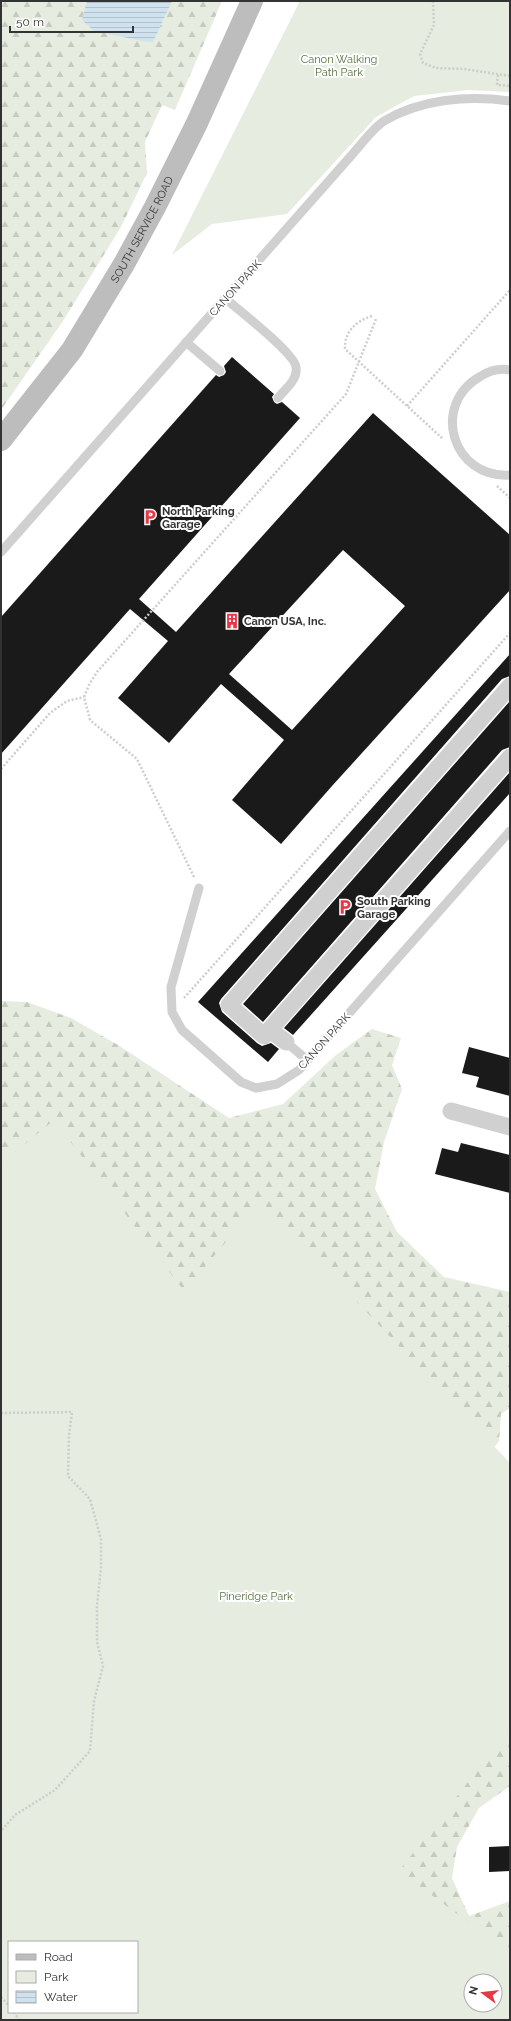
<svg xmlns="http://www.w3.org/2000/svg" width="511" height="2021" font-family="Raleway,sans-serif">
<style>
.forest{fill:url(#forest-firs);fill-rule:evenodd}
.green{fill:#e6ecdf;fill-rule:evenodd}
.water{fill:url(#water-rules)}
.building{fill:#1a1a1a;fill-rule:evenodd}
.lines{fill:none;stroke-linecap:round;stroke-linejoin:round}
.path{stroke:#cdcdcd;stroke-width:2.5;stroke-dasharray:2 2;stroke-linecap:butt}
.service{stroke:#d0d0d0;stroke-width:9}
.minor{stroke:#d0d0d0;stroke-width:17}
.secondary{stroke:#bdbdbd;stroke-width:22}
.labels{text-anchor:middle;stroke-width:4;stroke-linejoin:round;paint-order:stroke}
.park-label{font-size:11px;fill:#56703f;stroke:#fff}
.street-label{font-size:11px;fill:#333;stroke:#fff}
.poi-label{font-size:11px;font-weight:bold;fill:#333;stroke:#fff;text-anchor:start}
</style>
<defs>
<pattern id="forest-firs" width="22" height="20" patternUnits="userSpaceOnUse"><rect width="22" height="20" fill="#e6ecdf"/><path d="M5 1l3.5 6h-7zM16 11l3.5 6h-7z" fill="#c6cbc0"/></pattern>
<pattern id="water-rules" width="6" height="5" patternUnits="userSpaceOnUse"><rect width="6" height="5" fill="#cfe2ee"/><path d="M0 2.5h6" fill="none" stroke="#b2c2cd"/></pattern>
</defs>
<rect width="100%" height="100%" fill="#fff"/>
<path class="forest" d="M1 1H222L175 110 162 105 145 142 147 173 121 227 63 321 1 410Z
M1 1001 27 1002 71 1018 118 1045 229 1118 283 1104 336 1055 372 1029 401 1038 392 1065 402 1089 384 1142 375 1189 397 1232 444 1277 510 1292V1408L501 1414 499 1441 471 1476 510 1467V1786L479 1808 457 1847 452 1878 469 1916 510 1901V2020H1ZM9 1942H137V2012H9ZM471 1981H495V2005H471Z"/>
<path class="green" d="M300 1H510V92L468 90 414 96 376 117 287 214 212 224 172 255Z
M54 1120 184 1291 261 1201 510 1463V1728L399 1871 510 1953V2020H1V1164ZM9 1942H137V2012H9ZM471 1981H495V2005H471Z"/>
<path class="water" d="M87 1H172L153 42 142 41 94 31 82 20Z"/>
<path class="building" d="M232 357 274 394 272 397 274 402 277 404 282 402 300 418 139 599 176 632 373 413 510 535V590L332 786 281 844 232 800 284 740 221 684 169 743 118 698 168 641 130 609 1 754V617L216 375 219 377 224 375 226 372 224 366ZM343 550 405 606 292 730 229 674Z
M510 654V676L502 679 221 999 219 1003 222 1012 257 1043 262 1046 271 1043 279 1049 268 1062 198 1002Z
M510 701V747L502 750 263 1022 243 1004Z
M510 772V793L293 1035 284 1028Z
M469 1047 510 1058V1096L476 1087 479 1077 462 1073Z
M461 1143 510 1155V1193L435 1174 442 1148 458 1152Z
M510 1846V1871L489 1872V1847Z"/>
<g class="lines">
<path class="path" d="M433 1 434 25 420 54 423 63 436 68 464 69 510 76
M498 75 497 85 510 86
M372 316C356 321 344 332 345 349L442 438
M407 406 510 290
M497 486 510 498
M1 769 50 713 67 701 84 697
M194 877 137 759 90 720 84 697 89 685 97 672 346 394 376 319
M184 998 510 633
M1 1413 72 1412 69 1435 68 1476 90 1499 101 1539V1567L97 1606V1642L103 1666 94 1701 90 1751 55 1790 15 1815 1 1831
M1 1997 9 2006
M14 2012 19 2020"/>
<path class="service" d="M226 299C239 310 295 354 296 367 298 380 285 389 278 398
M186 342 220 371
M510 370C500 368 489 371 481 376 430 404 452 479 510 475
M1 552 350 157C359 147 373 128 384 121 421 99 468 95 510 101
M199 888 171 987 172 1012 182 1030 241 1082 256 1088 277 1084 299 1070 510 831
M286 1042 307 1060"/>
<path class="minor" d="M510 686 229 1005 264 1036 510 757
M270 1030 286 1042
M451 1111 510 1127"/>
<path class="secondary" id="s1" d="M1 440 72 350 124 264 155 207 197 123 252 1"/>
</g>
<defs>
<symbol id="parking-bare" viewBox="-9 -9 18 18"><path d="M-3.5-5.5H1a3.5 3.5 0 0 1 0 7H-1V5.5H-3.5ZM-1-3.4V-.6H.8a1.4 1.4 0 0 0 0-2.8Z" fill="#e63946" stroke="#fff" stroke-width="2.5" paint-order="stroke"/></symbol>
<symbol id="building-bare" viewBox="-9 -9 18 18"><path d="M-4-6H4V6H1V3H-1V6H-4ZM-2.5-4.3h1.7v1.8h-1.7ZM.8-4.3h1.7v1.8H.8ZM-2.5-1h1.7V.8h-1.7ZM.8-1h1.7V.8H.8Z" fill="#e63946" stroke="#fff" stroke-width="2.5" paint-order="stroke"/></symbol>
</defs>
<g fill-rule="evenodd">
<use href="#parking-bare" x="139" y="506" width="22" height="22"/>
<use href="#building-bare" x="221" y="610" width="22" height="22"/>
<use href="#parking-bare" x="334" y="896" width="22" height="22"/>
</g>
<g class="labels">
<g class="park-label">
<text x="339" y="63">Canon Walking<tspan x="339" dy="13">Path Park</tspan></text>
<text x="256" y="1600">Pineridge Park</text>
</g>
<g class="street-label">
<text dy="4" stroke="none"><textPath href="#s1" startOffset="254">SOUTH SERVICE ROAD</textPath></text>
<text transform="translate(235 288) rotate(-48)" y="4">CANON PARK</text>
<text transform="translate(324 1041) rotate(-48)" y="4">CANON PARK</text>
</g>
<g class="poi-label">
<text x="162" y="515">North Parking<tspan x="162" dy="13">Garage</tspan></text>
<text x="244" y="625">Canon USA, Inc.</text>
<text x="357" y="905">South Parking<tspan x="357" dy="13">Garage</tspan></text>
</g>
</g>
<rect width="511" height="2021" fill="none" stroke="#333333" stroke-width="4"/>
<rect x="8" y="1941" width="130" height="72" fill="#ffffff" stroke="#adadad"/>
<rect x="16" y="1954" width="20" height="6" fill="#bdbdbd" stroke="#adadad"/>
<text x="44" y="1961" font-size="12" fill="#333333">Road</text>
<rect x="16" y="1971" width="20" height="12" fill="#e6ecdf" stroke="#adadad"/>
<text x="44" y="1981" font-size="12" fill="#333333">Park</text>
<rect x="16" y="1991" width="20" height="12" fill="url(#water-rules)" stroke="#adadad"/>
<text x="44" y="2001" font-size="12" fill="#333333">Water</text>
<g transform="translate(483 1993) rotate(285)"><circle r="19" fill="#ffffff" stroke="#adadad"/>
<path d="M0-3L7 15L0 10L-7 15Z" fill="#e63946"/>
<text y="-6" font-size="11" font-weight="bold" text-anchor="middle" fill="#333333">N</text>
</g>
<path d="M10 26v6h123v-6" fill="none" stroke="#333333" stroke-width="2"/>
<text x="16" y="26" font-size="12" fill="#333333" stroke="#ffffff" stroke-width="3" paint-order="stroke">50 m</text>
</svg>
